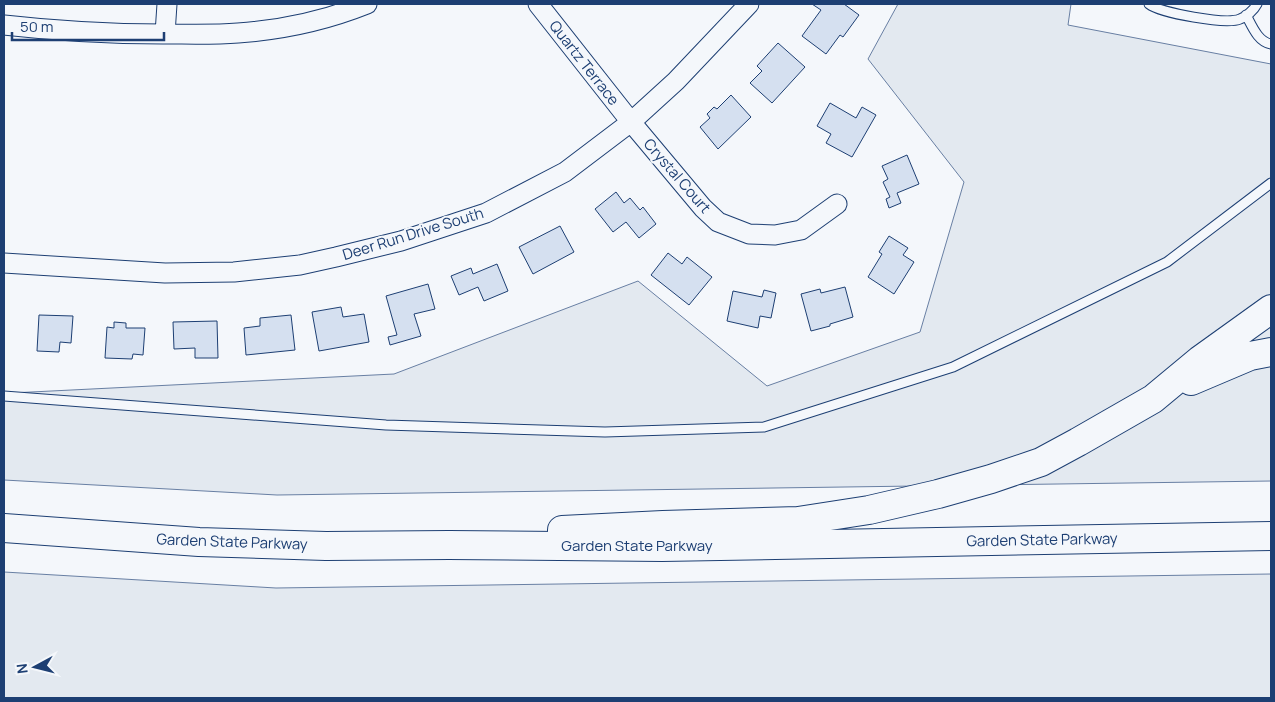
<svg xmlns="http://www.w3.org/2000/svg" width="1275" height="702" font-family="Manrope,sans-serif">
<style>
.green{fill:#e3e9f0;stroke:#687fa3}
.building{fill:#d5e0f0;stroke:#1d3f73}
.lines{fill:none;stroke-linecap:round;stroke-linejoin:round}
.service-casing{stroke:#1d3f73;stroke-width:11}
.minor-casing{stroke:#1d3f73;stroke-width:21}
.motorway-casing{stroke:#1d3f73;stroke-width:30}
.service{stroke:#f4f7fb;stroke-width:9}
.minor{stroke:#f4f7fb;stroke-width:19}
.motorway{stroke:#f4f7fb;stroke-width:28}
.labels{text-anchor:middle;stroke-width:4;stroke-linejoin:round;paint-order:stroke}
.street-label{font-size:15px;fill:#1d3f73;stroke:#f4f7fb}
</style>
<rect width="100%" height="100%" fill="#f4f7fb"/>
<path class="green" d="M898 4H1071L1068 25 1271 64V481L277 495 4 480V392L11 393 394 374 638 281 767 386 920 332 964 182 868 59Z
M4 572 276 588 1271 574V698H4Z"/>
<path class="building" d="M812 4H844L859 15 843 37 840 35 826 54 802 36 821 10Z
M778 43 805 67 772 103 750 83 762 71 757 66Z
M731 95 751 117 718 149 700 127 710 118 707 114 714 107 717 109Z
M830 103 856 118 862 107 876 115 852 157 826 143 831 134 817 126Z
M907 155 919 184 897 193 901 203 889 208 886 199 890 197 883 182 888 179 882 166Z
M616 192 624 203 630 198 640 210 643 207 656 224 639 238 626 222 613 232 595 209Z
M560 226 574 252 533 274 519 247Z
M889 236 908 248 903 255 914 262 894 294 868 277 882 254 879 252Z
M668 253 682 264 687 257 712 277 689 305 651 275Z
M497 264 508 291 484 301 478 287 459 295 451 276 471 268 473 274Z
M428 284 435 309 414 314 421 336 390 345 388 337 397 335 386 296Z
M845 287 853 317 830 324V326L811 331 801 294 820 289 821 293Z
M764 290 776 293 771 318 760 316 758 328 727 321 733 291 762 297Z
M341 307 343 317 364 314 369 342 319 351 312 312Z
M39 315 73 316 71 343 60 342 59 352 37 351Z
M291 315 295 350 246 355 244 328 260 326V318Z
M217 321 218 358H195V348L174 349 173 322Z
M114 322 126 323V328H145L143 355 133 354 132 359 105 358 107 327 114 328Z"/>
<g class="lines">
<defs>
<path id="service" d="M1149 4C1161 13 1226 25 1240 19 1246 17 1254 10 1257 4
M1246 15C1252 26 1258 42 1271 44
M4 396 386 425 605 432 764 427 953 367 1167 262 1271 183"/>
<path id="minor" d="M538 4 631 122 703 208 718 222 749 234 775 235 801 230 837 204
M4 25C57 31 109 34 163 34 188 34 213 35 238 33 282 30 327 20 367 4
M165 34 167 4
M4 263 165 273 234 272 300 265 336 257 401 241 486 213 565 172 631 122 676 81 749 4"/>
<path id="motorway" d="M1191 381 1250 356 1271 352
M4 528 199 542 326 546 449 545 662 547 1271 536
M562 530 663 525 798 521 869 510 938 494 991 479 1041 462 1078 442 1153 399 1200 360 1271 309"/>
</defs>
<use href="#service" class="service-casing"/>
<use href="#minor" class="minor-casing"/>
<use href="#motorway" class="motorway-casing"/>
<use href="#service" class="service"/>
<use href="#minor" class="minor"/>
<use href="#motorway" class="motorway"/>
</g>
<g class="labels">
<g class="street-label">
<text transform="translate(584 63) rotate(52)" y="5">Quartz Terrace</text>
<text transform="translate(677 176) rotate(49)" y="5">Crystal Court</text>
<text transform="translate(413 234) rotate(-17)" y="5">Deer Run Drive South</text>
<text transform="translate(1042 540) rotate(-1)" y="5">Garden State Parkway</text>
<text transform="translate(232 542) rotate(2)" y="5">Garden State Parkway</text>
<text x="637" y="551">Garden State Parkway</text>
</g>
</g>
<rect width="1275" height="702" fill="none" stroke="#1d3f73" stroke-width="10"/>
<g transform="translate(35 667) rotate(263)" stroke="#f4f7fb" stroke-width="4" paint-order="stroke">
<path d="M0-4L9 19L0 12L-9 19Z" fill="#1d3f73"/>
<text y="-8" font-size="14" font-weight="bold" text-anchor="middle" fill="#1d3f73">N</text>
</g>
<path d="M12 32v8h152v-8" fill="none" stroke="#1d3f73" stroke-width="2.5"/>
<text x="20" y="32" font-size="15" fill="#1d3f73" stroke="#f4f7fb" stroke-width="4" paint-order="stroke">50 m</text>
</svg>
